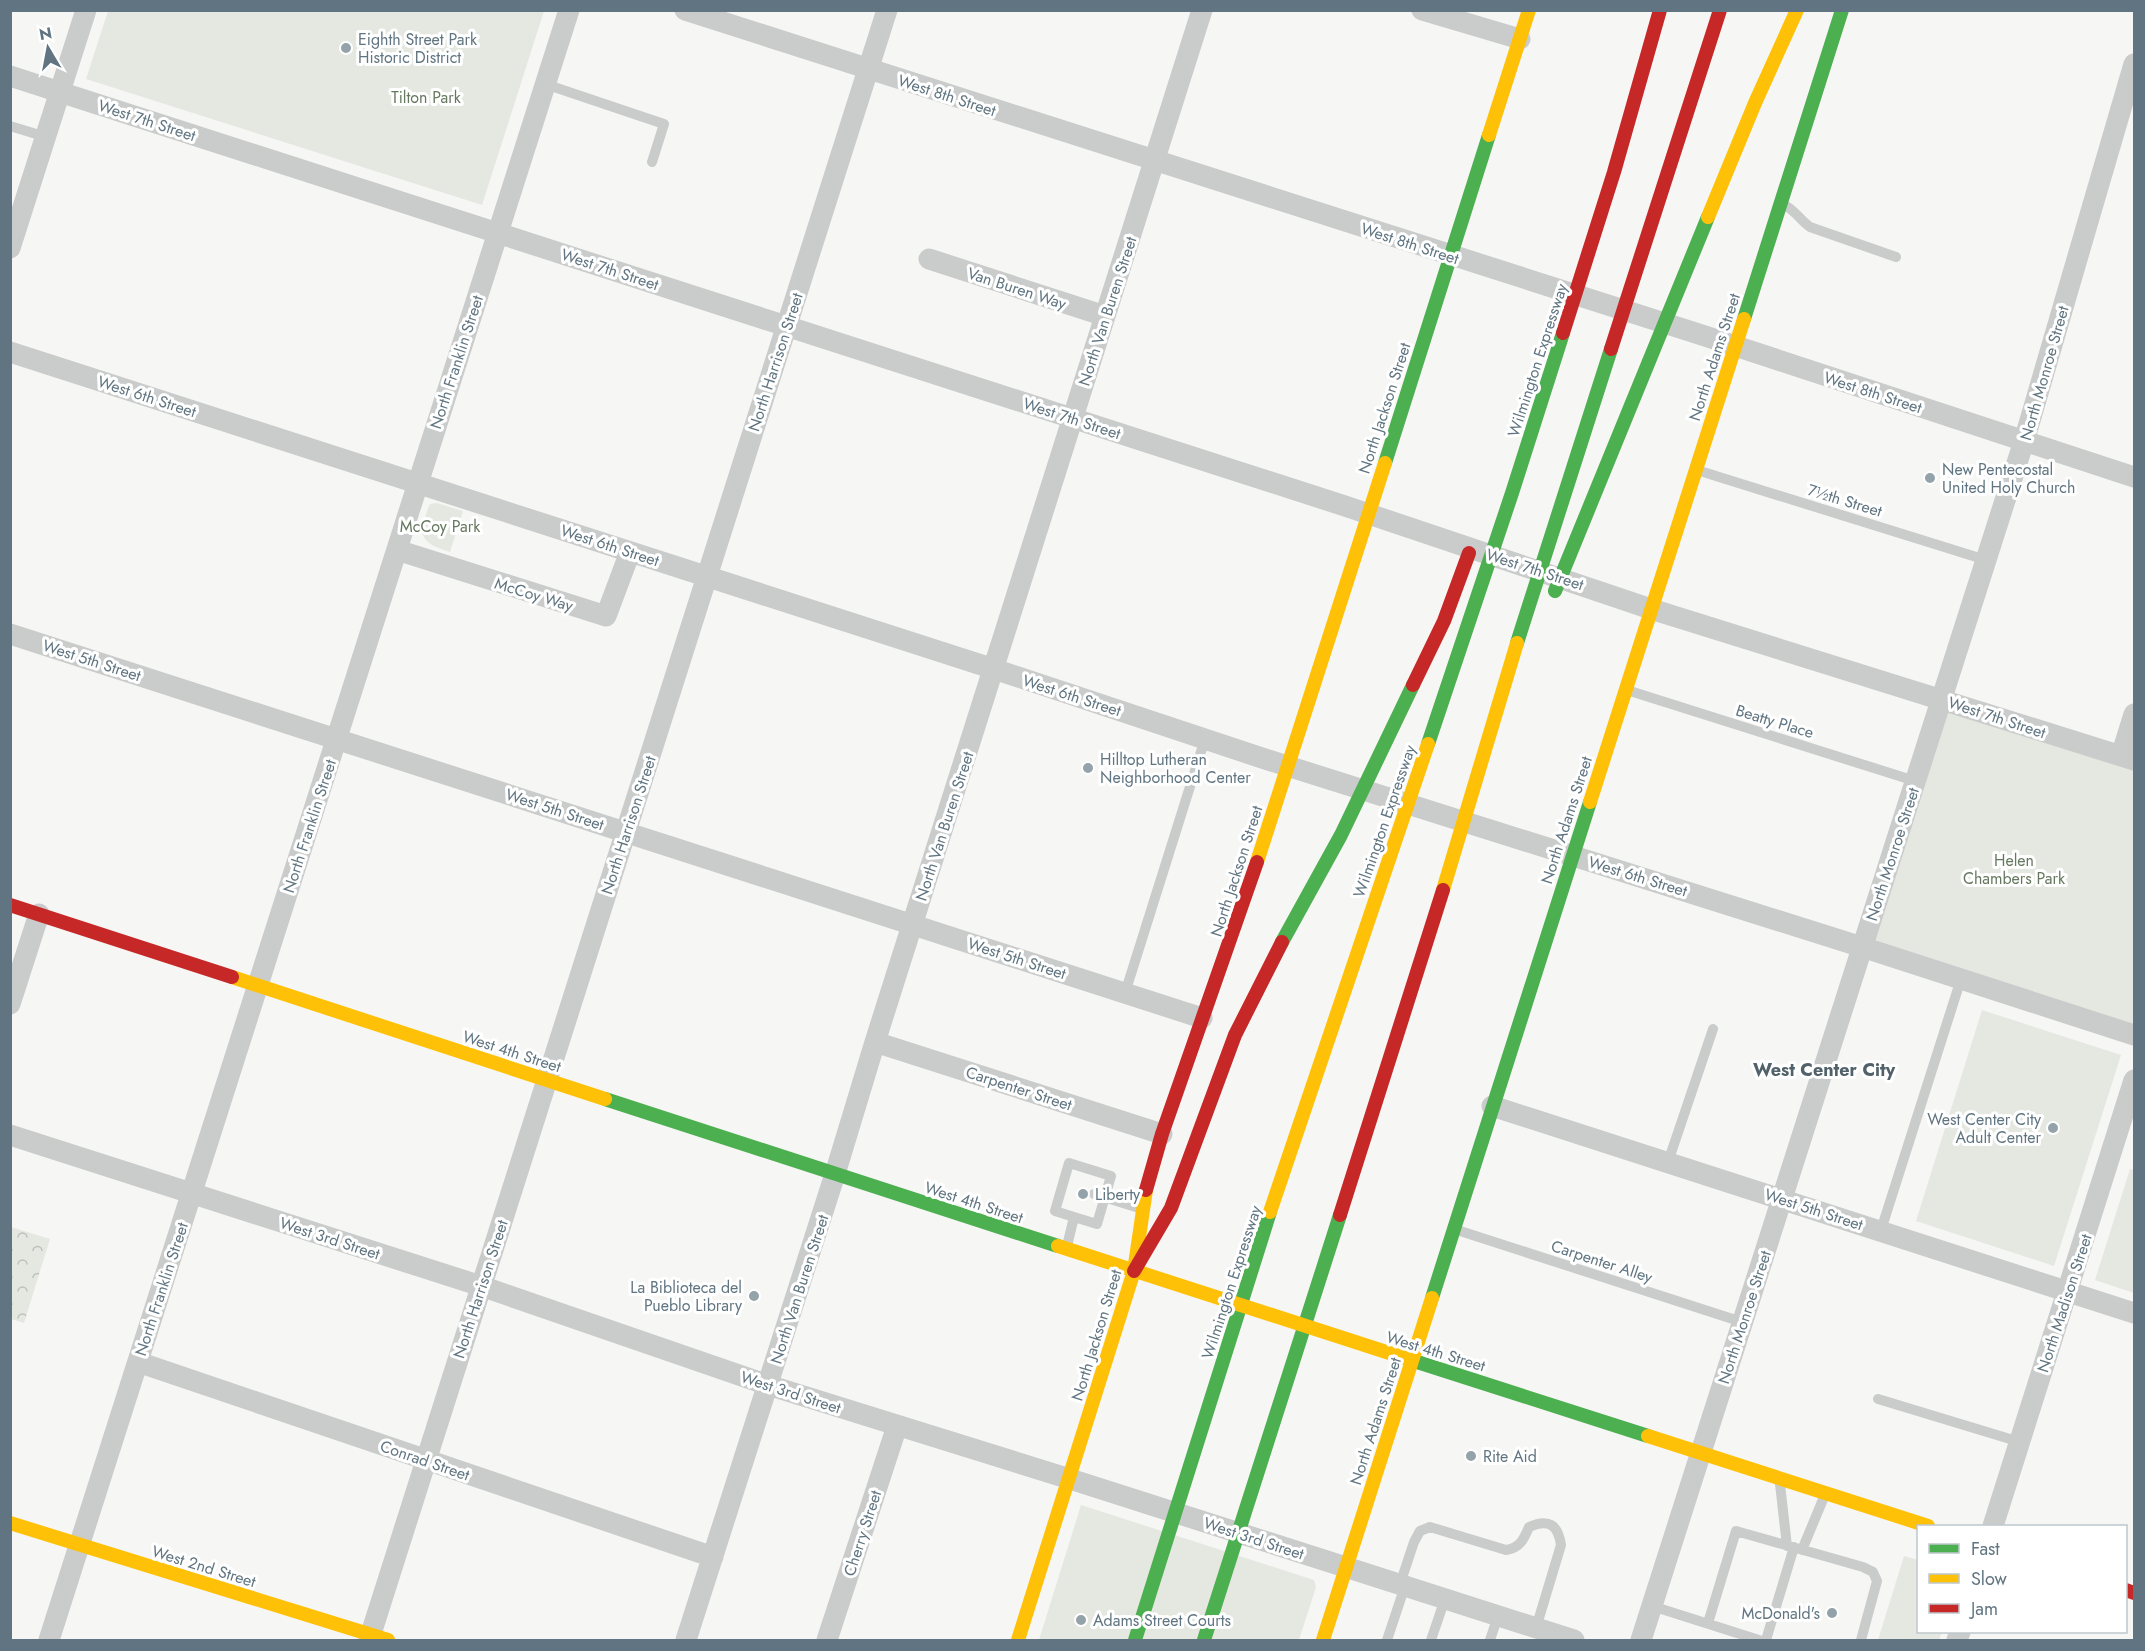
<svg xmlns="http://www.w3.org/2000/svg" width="2145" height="1651" font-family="Jost,sans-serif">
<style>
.forest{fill:url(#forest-crowns)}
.green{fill:#e5e8e1}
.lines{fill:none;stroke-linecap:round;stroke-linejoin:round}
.lane{stroke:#cacccc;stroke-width:10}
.street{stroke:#cacccc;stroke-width:21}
.fast{stroke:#4caf50;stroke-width:14}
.slow{stroke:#ffc107;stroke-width:14}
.jam{stroke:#c62828;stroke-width:14}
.poi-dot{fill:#94a2a9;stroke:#fff;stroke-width:2}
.labels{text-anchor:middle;stroke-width:6;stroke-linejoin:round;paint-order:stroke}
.poi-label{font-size:16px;fill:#607581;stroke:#fff;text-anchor:start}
.street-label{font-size:16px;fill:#607581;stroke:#fff}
.park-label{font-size:16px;fill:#66785f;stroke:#fff}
.neighbourhood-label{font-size:18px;font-weight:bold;fill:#52626b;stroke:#fff}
</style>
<defs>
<pattern id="forest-crowns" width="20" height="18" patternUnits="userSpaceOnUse" patternTransform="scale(1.5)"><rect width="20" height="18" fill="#e5e8e1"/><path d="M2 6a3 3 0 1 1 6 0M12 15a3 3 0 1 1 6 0" fill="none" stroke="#bdc1bc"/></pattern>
</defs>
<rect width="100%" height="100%" fill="#f6f6f4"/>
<path class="forest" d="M11 1227 50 1239 24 1323 11 1319Z"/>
<path class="green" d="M108 11V10L544 11 482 205 86 79Z
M437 503 463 511 450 552C436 547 426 545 421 531L428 508 430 504Z
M1942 699 2134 761V1035L1862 947Z
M1982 1010 2121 1055 2054 1266 1916 1221Z
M2130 1169 2134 1170V1293L2095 1280Z
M1081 1505 1314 1580 1316 1587 1299 1640H1039Z
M1904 1556 1918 1560V1632H1942L1939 1640H1878Z"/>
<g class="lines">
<path class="lane" d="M545 84 664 124 652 162
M10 126 46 137
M1784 205C1795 210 1800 220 1810 227L1896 257
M1700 471 1986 560
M1630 691 1915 781
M1125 993 1205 739
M1668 1162 1713 1029
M1094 1194 1139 1208
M1457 1230 1742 1322
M1881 1230 1961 979
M1067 1246 1074 1217 1097 1224 1111 1176 1069 1163 1055 1211 1074 1217
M1878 1399 2020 1442
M1780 1484 1787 1546
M1802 1550 1824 1497
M1400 1584 1414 1542 1420 1531 1430 1527 1506 1550C1520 1548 1524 1539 1529 1527 1549 1518 1558 1525 1561 1545L1536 1628
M1652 1606 1759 1640
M1708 1623 1736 1531 1863 1567 1873 1572 1877 1581 1861 1640
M1387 1640 1405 1586
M1431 1640 1445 1599
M1490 1640 1498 1616
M1766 1640 1794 1547"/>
<path class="street" d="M685 10 1705 336 2134 477
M1422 10 1520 39
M10 76 1345 506 1651 609 2134 760
M10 248 86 10
M929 259 1105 316
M10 352 994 669 1265 759 1862 947 2134 1035
M397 550 606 616 630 552
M10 634 1202 1018
M2121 756 2134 714
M10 1004 39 914
M875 1042 1162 1134
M1492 1106 2134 1313
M10 1135 481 1286 768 1385 1070 1479 1574 1640
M138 1362 713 1557
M1993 1526 2134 1080
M49 1640 569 10
M369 1640 887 10
M686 1640 835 1174 875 1042 1202 10
M827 1640 897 1426
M1641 1640 2024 441 2134 64
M1957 1640 1960 1632"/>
<path class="fast" d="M1744 319 1842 10
M1385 463 1489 135
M1555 591 1708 217
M1517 643 1611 349
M1428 744 1512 493 1563 333
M1282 942 1341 835 1413 685
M605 1099 1058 1246
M1432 1298 1590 802
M1411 1360 1648 1436
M1135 1640 1270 1212
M1204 1640 1340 1215"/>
<path class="slow" d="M1489 135 1529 10
M1708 217 1755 103 1797 10
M1590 802 1744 319
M1257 862 1385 463
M1443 890 1517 643
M232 977 605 1099
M1270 1212 1428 744
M1058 1246 1411 1360
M1648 1436 1928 1526
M10 1523 388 1640
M1018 1640 1134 1271 1146 1190
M1323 1640 1432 1298"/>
<path class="jam" d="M1563 333 1614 172 1660 10
M1611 349 1720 10
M1413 685 1444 621 1469 553
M10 905 232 977
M1146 1190 1162 1134 1257 862
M1340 1215 1443 890
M1134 1271 1171 1208 1235 1035 1282 942
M2126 1590 2134 1593"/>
</g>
<g class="poi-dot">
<circle cx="346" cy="48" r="6"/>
<circle cx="1930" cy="478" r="6"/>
<circle cx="1088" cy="768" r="6"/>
<circle cx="2053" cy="1128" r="6"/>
<circle cx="1083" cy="1194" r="6"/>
<circle cx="754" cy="1296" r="6"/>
<circle cx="1471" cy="1456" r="6"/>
<circle cx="1832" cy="1613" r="6"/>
<circle cx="1081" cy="1620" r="6"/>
</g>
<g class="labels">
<g class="poi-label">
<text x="358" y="45">Eighth Street Park<tspan x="358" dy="18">Historic District</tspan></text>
<text x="1942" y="475">New Pentecostal<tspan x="1942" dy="18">United Holy Church</tspan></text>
<text x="1100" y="765">Hilltop Lutheran<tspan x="1100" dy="18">Neighborhood Center</tspan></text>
<text x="2041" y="1125" text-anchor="end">West Center City<tspan x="2041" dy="18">Adult Center</tspan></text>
<text x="1095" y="1200">Liberty</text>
<text x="742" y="1293" text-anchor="end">La Biblioteca del<tspan x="742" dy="18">Pueblo Library</tspan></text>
<text x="1483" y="1462">Rite Aid</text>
<text x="1820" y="1619" text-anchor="end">McDonald's</text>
<text x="1093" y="1626">Adams Street Courts</text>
</g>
<g class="street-label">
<text transform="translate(947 95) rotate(18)" y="6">West 8th Street</text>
<text transform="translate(147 120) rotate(18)" y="6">West 7th Street</text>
<text transform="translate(1410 243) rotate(18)" y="6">West 8th Street</text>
<text transform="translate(610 269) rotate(18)" y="6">West 7th Street</text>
<text transform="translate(1017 288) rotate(18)" y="6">Van Buren Way</text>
<text transform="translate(1107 311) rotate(-72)" y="6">North Van Buren Street</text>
<text transform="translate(1714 357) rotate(-72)" y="6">North Adams Street</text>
<text transform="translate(1537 360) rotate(-72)" y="6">Wilmington Expressway</text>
<text transform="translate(456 362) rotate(-72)" y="6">North Franklin Street</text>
<text transform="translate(775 362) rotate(-72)" y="6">North Harrison Street</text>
<text transform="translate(2044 373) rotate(-74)" y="6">North Monroe Street</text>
<text transform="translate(1873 392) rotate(18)" y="6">West 8th Street</text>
<text transform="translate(147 396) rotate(18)" y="6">West 6th Street</text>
<text transform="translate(1384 408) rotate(-72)" y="6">North Jackson Street</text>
<text transform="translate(1072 418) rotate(18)" y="6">West 7th Street</text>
<text transform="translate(1845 500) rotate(17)" y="6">7½th Street</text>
<text transform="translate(610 545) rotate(18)" y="6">West 6th Street</text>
<text transform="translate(1535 569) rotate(18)" y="6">West 7th Street</text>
<text transform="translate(534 594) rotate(17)" y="6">McCoy Way</text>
<text transform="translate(92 660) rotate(18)" y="6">West 5th Street</text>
<text transform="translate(1072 695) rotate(18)" y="6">West 6th Street</text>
<text transform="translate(1997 717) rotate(18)" y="6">West 7th Street</text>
<text transform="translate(1775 721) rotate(17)" y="6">Beatty Place</text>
<text transform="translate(555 809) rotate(18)" y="6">West 5th Street</text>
<text transform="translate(1566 820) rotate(-72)" y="6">North Adams Street</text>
<text transform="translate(1384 821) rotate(-71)" y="6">Wilmington Expressway</text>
<text transform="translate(628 825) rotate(-72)" y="6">North Harrison Street</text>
<text transform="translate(309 826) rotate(-72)" y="6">North Franklin Street</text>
<text transform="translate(944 826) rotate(-72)" y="6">North Van Buren Street</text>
<text transform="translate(1892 854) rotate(-72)" y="6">North Monroe Street</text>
<text transform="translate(1236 871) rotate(-72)" y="6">North Jackson Street</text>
<text transform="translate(1638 876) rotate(17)" y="6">West 6th Street</text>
<text transform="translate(1017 958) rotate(18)" y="6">West 5th Street</text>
<text transform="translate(512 1051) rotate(18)" y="6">West 4th Street</text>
<text transform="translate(1019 1088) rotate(18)" y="6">Carpenter Street</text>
<text transform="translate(974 1202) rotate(18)" y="6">West 4th Street</text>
<text transform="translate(1814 1209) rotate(18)" y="6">West 5th Street</text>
<text transform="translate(330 1238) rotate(18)" y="6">West 3rd Street</text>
<text transform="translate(1602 1261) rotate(18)" y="6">Carpenter Alley</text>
<text transform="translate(1231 1282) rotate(-72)" y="6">Wilmington Expressway</text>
<text transform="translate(161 1289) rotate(-72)" y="6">North Franklin Street</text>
<text transform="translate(480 1289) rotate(-72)" y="6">North Harrison Street</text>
<text transform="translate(799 1289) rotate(-72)" y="6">North Van Buren Street</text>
<text transform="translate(2064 1303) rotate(-72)" y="6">North Madison Street</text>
<text transform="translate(1744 1317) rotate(-72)" y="6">North Monroe Street</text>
<text transform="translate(1096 1335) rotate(-73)" y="6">North Jackson Street</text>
<text transform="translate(1436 1351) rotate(17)" y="6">West 4th Street</text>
<text transform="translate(791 1392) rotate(18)" y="6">West 3rd Street</text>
<text transform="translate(1375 1421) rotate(-72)" y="6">North Adams Street</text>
<text transform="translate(425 1460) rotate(19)" y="6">Conrad Street</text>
<text transform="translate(862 1533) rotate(-72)" y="6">Cherry Street</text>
<text transform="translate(1254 1538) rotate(18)" y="6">West 3rd Street</text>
<text transform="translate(204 1566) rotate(17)" y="6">West 2nd Street</text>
</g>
<g class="park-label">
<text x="426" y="103">Tilton Park</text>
<text x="440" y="532">McCoy Park</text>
<text x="2014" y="866">Helen<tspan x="2014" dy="18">Chambers Park</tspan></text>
</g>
<g class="neighbourhood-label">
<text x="1824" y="1076">West Center City</text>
</g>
</g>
<rect width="2145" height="1651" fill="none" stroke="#607581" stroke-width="24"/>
<rect x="1917" y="1525" width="210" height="108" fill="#ffffff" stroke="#bfc8cd" stroke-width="1.5"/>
<rect x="1929" y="1544" width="30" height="9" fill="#4caf50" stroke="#bfc8cd" stroke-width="1.5"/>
<text x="1971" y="1555" font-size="18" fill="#607581">Fast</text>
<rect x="1929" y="1574" width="30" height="9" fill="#ffc107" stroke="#bfc8cd" stroke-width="1.5"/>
<text x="1971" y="1585" font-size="18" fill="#607581">Slow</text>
<rect x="1929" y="1604" width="30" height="9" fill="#c62828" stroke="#bfc8cd" stroke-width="1.5"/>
<text x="1971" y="1615" font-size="18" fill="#607581">Jam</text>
<g transform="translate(48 48) rotate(350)" stroke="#ffffff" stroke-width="4.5" paint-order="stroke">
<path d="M0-4.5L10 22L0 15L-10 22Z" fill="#607581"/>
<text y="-9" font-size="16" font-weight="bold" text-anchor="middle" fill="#607581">N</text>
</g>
</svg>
